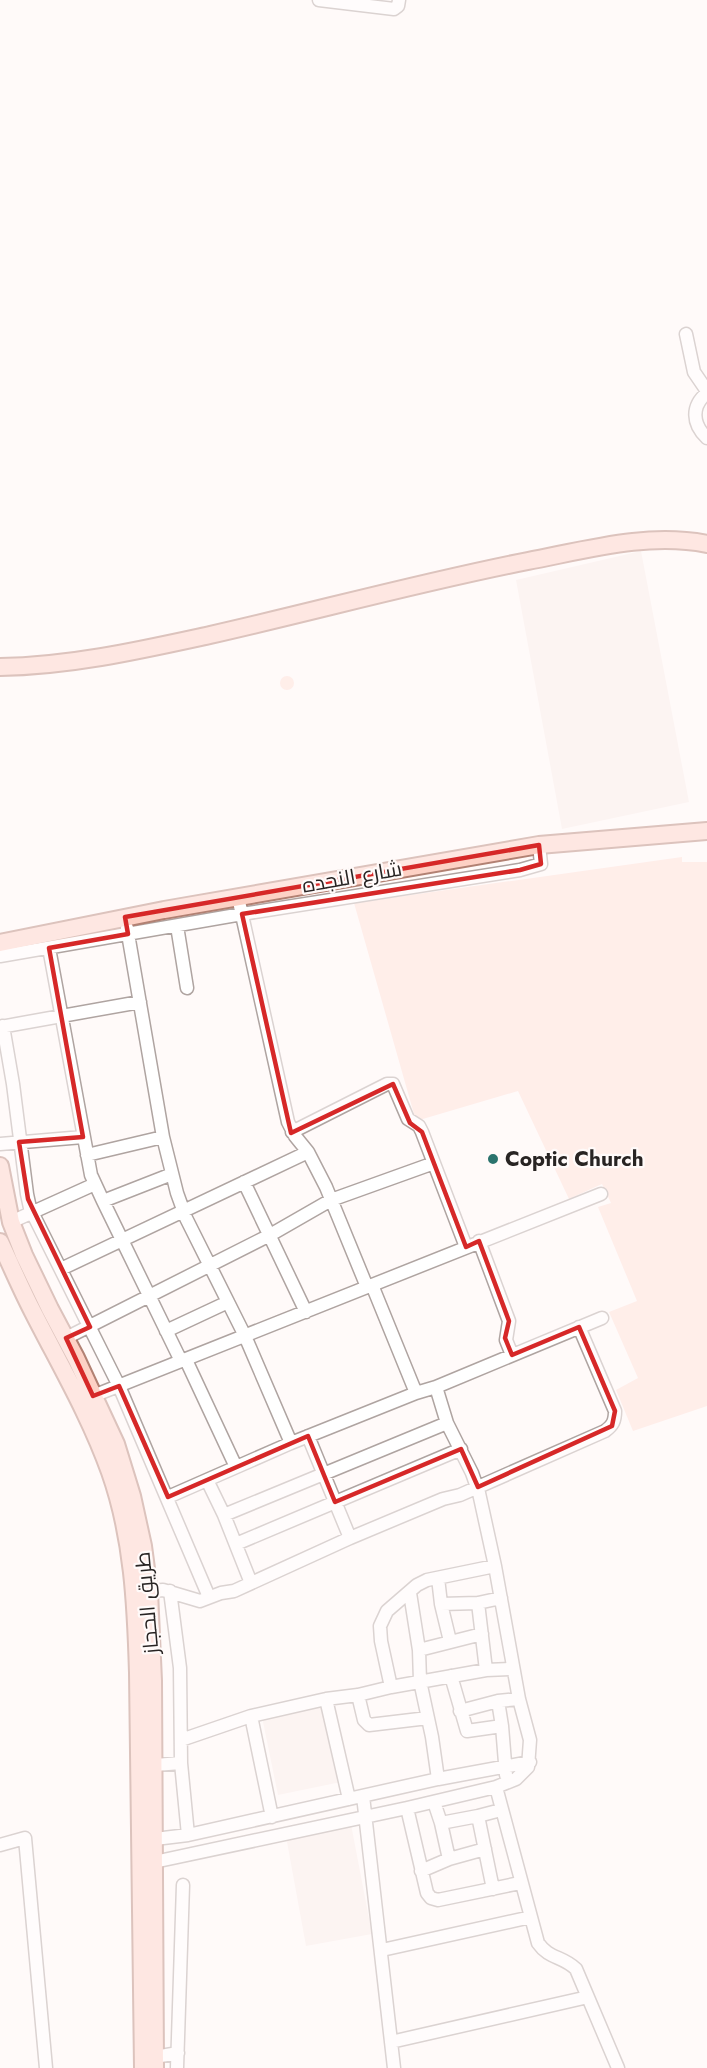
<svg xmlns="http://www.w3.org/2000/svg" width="707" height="2068" font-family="Jost,Cairo,sans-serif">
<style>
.built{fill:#f9ede9}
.green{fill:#fedfd6}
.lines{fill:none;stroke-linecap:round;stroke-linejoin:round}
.minor-casing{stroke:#afa4a1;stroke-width:15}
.major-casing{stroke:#b28173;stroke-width:20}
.minor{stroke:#fff;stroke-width:12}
.major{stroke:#fdd1c5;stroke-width:16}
.marked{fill:none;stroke:#d62828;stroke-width:4.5;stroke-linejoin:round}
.poi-dot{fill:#2b736d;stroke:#fffaf9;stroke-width:2}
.labels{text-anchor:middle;stroke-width:4.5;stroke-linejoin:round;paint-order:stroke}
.street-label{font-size:21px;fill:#282423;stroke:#fffaf9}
.poi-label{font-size:21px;font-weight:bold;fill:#282423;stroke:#fffaf9;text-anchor:start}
</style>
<rect width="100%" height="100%" fill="#fffaf9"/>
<path class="built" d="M641 551 689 802 562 829 516 580Z
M326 1704 341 1782 278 1795 262 1717Z
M350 1819 372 1934 306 1946 285 1831Z"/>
<path class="green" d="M280 683a7 7 0 1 1 14 0a7 7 0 1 1-14 0Z
M682 857V862H707V1406L633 1431 616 1390 638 1378 609 1312 637 1301 598 1207 611 1203 602 1184 569 1199 518 1091 416 1121 354 903Z"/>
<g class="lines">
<defs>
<path id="minor" d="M319 0 394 9 398 6 399 0
M686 334 694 372 707 391
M707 393C691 406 692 424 707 438
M238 897 288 1122 295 1136 308 1152 326 1187 367 1287
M177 926 187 988
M127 928 163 1137 177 1193 186 1218 245 1336 291 1443
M49 948 91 1175 103 1201 181 1361
M0 956 242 914 520 870 541 864 539 845
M3 1026 13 1084 27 1194 30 1208 119 1386 209 1597
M0 1027 140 1002
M292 1132 387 1084H393L408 1119 419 1126 422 1132 466 1247
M0 1144 83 1137
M87 1155 163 1137
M244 1182 306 1312
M103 1201 172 1174
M11 1222 95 1184
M479 1241 509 1321 506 1340 512 1355
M61 1269 308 1152
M372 1285 416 1393
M166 1331 228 1302
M66 1338 270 1235 331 1200 434 1163
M186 1360 236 1467
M93 1396 601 1194
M308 1436 350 1538
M207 1480 224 1515 251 1583
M168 1497 291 1443 416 1393 436 1387 602 1318
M224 1515 447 1423
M236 1544 461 1449
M438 1578 441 1604 450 1641
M149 1591 163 1590 200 1601 221 1593 234 1591 350 1538 443 1499 460 1495 605 1431C613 1425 615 1421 615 1411L579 1327
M170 1591 180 1668 181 1763 188 1835
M410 1593 419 1650 420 1681 432 1737 438 1779
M478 1603 486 1670
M441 1604 478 1603 501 1598
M419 1650 482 1634
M451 1676 467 1731 502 1726
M391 1687 381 1641 380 1626 387 1611 417 1585 427 1580 495 1566
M358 1695 364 1720 369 1725 428 1718
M326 1699 349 1799
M498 1701 502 1726 506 1775
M460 1711 498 1701 519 1699
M251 1716 272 1817
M181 1740 251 1716 326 1699 358 1695 391 1687 486 1670 513 1669
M155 1765 181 1763
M496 1787 538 1943C549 1959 563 1956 576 1969L618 2068
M363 1796 394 2068
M434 1802 441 1823 449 1859
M407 1808 427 1893 431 1898 438 1900 520 1883
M478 1816 493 1889
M441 1823 478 1816 501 1810
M155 1839 188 1835 438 1779 530 1762
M0 1845 25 1838 46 2068
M154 1862 407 1808 496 1787 516 1779 528 1767 530 1740 519 1699 495 1566 479 1493 472 1473 447 1423 436 1387
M421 1871 449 1859 485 1849
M382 1950 531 1917
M391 2042 588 1997
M155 2057 178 2053
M177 2068 183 1885"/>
<path id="major" d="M0 667C71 666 141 650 210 635 316 611 421 582 528 561 586 550 648 532 707 544
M0 943 164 910 539 845 707 831
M0 1166 11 1222 24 1255 50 1309 76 1358 116 1444 132 1496 143 1546 149 1591 153 1681 155 2068
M0 1242C11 1265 21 1289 33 1312 60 1365 90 1416 110 1472 133 1537 136 1605 138 1673L143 2068"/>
</defs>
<use href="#minor" class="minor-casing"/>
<use href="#major" class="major-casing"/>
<use href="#minor" class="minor"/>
<use href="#major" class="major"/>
</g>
<path d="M0 0H707V2068H0ZM539 845 541 864 520 870 242 914 291 1133 393 1084 410 1123 422 1132 466 1247 479 1241 509 1321 505 1338 512 1355 579 1327 615 1411 612 1426 478 1487 461 1449 335 1502 308 1436 168 1497 119 1386 93 1396 66 1338 90 1327 28 1199 19 1142 83 1137 49 948 128 934 125 917Z" fill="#fffaf9" fill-opacity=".55" fill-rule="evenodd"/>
<path class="marked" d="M539 845 541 864 520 870 242 914 291 1133 393 1084 410 1123 422 1132 466 1247 479 1241 509 1321 505 1338 512 1355 579 1327 615 1411 612 1426 478 1487 461 1449 335 1502 308 1436 168 1497 119 1386 93 1396 66 1338 90 1327 28 1199 19 1142 83 1137 49 948 128 934 125 917Z"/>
<circle class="poi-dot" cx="493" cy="1159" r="6"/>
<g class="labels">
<g class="street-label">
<text transform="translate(352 877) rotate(-10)" y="7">شارع النجده</text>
<text transform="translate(147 1603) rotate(-95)" y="7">طريق الحجاز</text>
</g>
<g class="poi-label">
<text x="505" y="1166">Coptic Church</text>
</g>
</g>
</svg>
